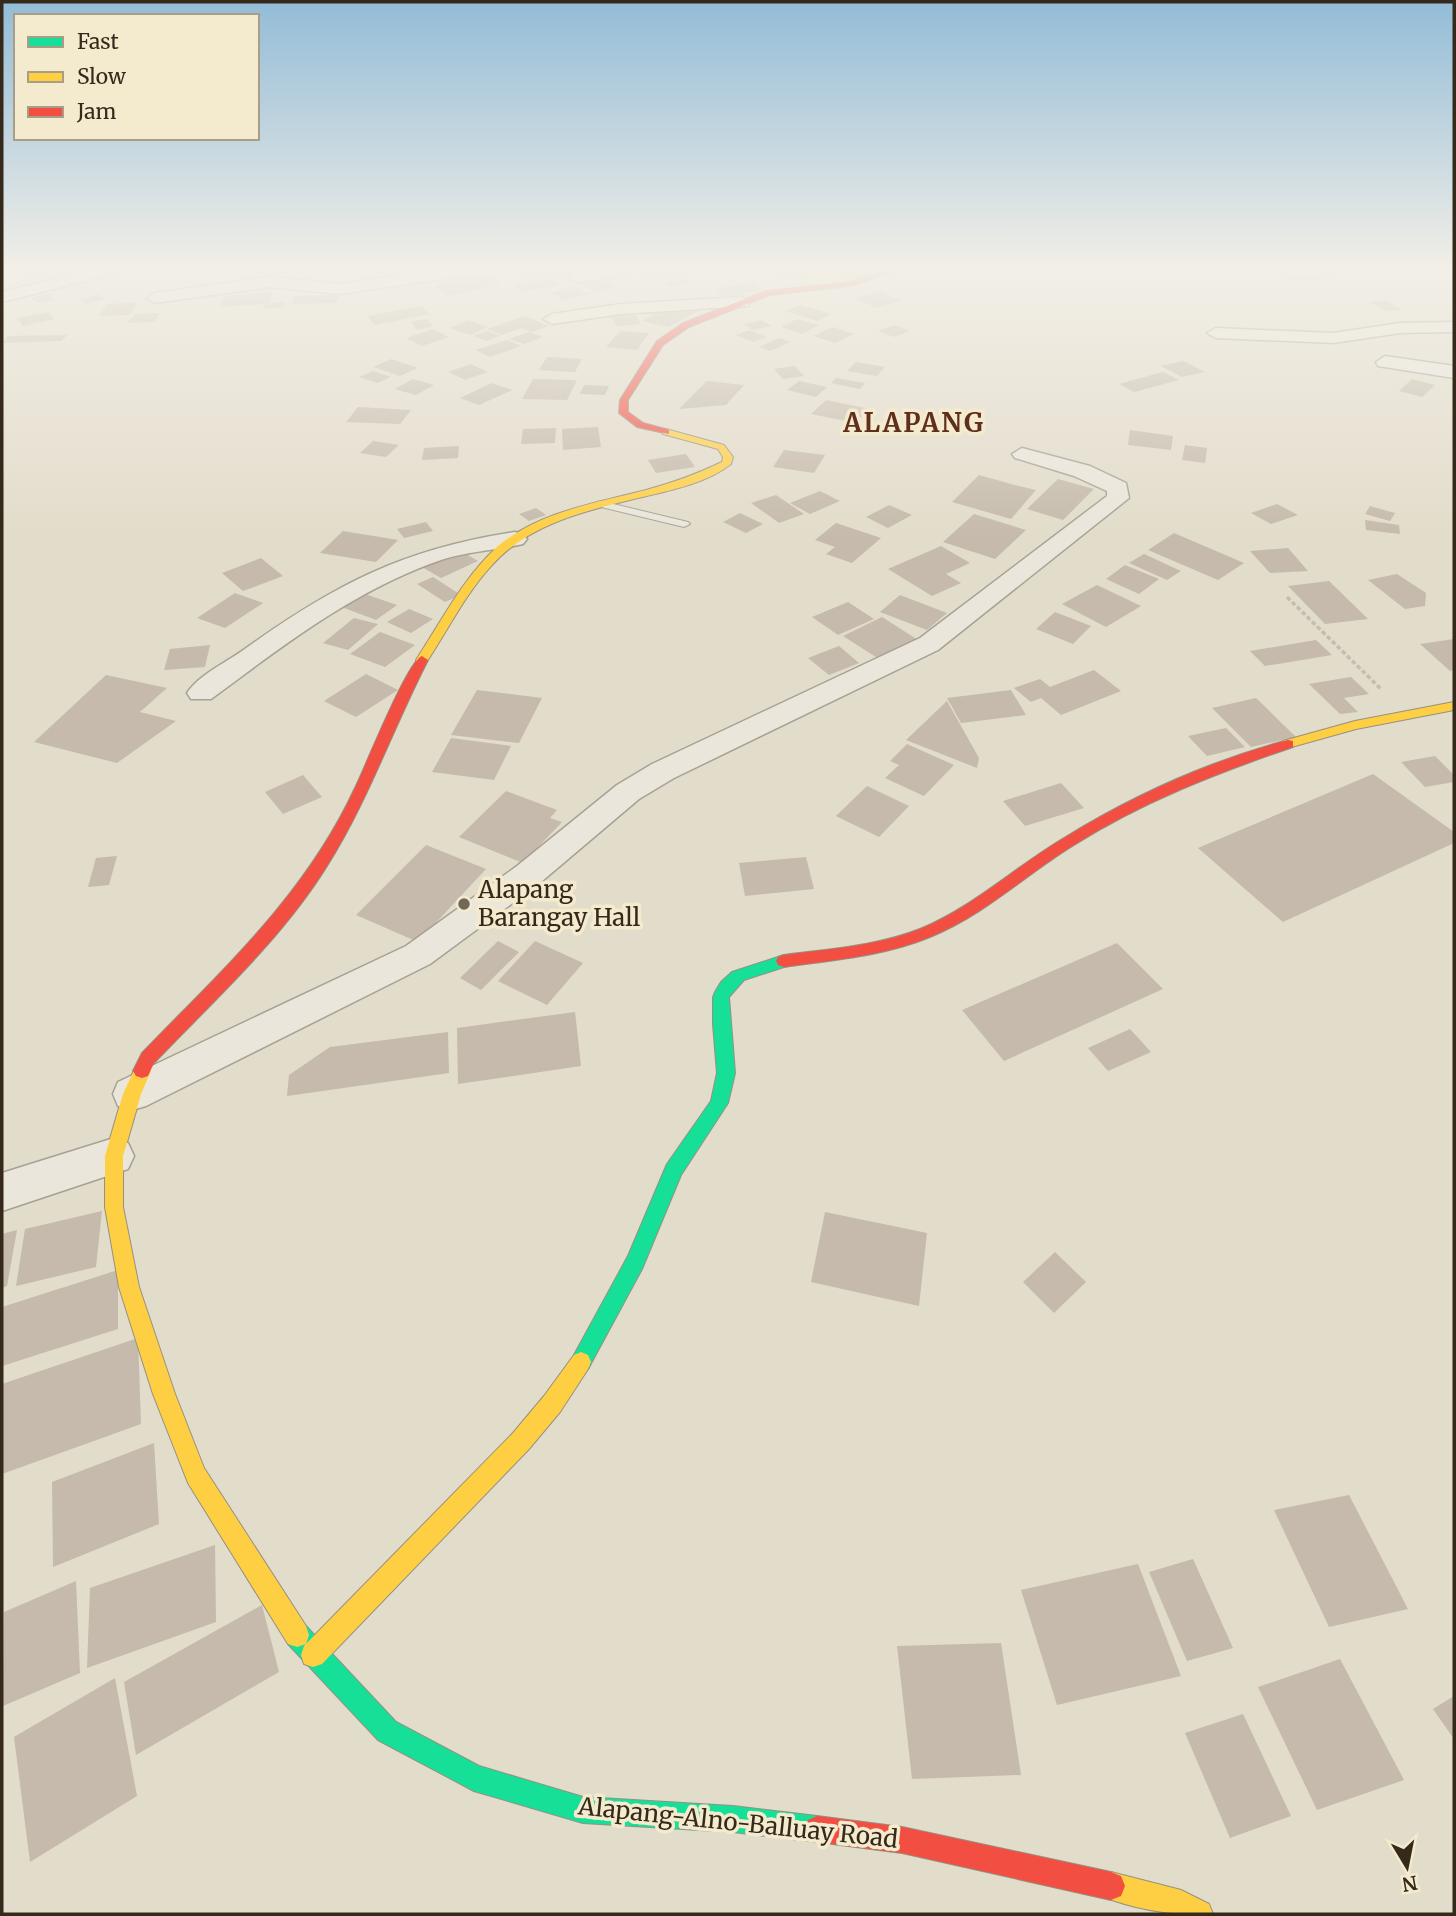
<svg xmlns="http://www.w3.org/2000/svg" width="1456" height="1916" font-family="Merriweather,serif">
<style>
.building{fill:#c5baab}
.lines{fill:none;stroke-linecap:round;stroke-linejoin:round}
.lane-casing{stroke:#a7a194;stroke-width:2}
.street-casing{stroke:#a7a194;stroke-width:3}
.fast-casing{stroke:#969083;stroke-width:2}
.slow-casing{stroke:#969083;stroke-width:2}
.jam-casing{stroke:#969083;stroke-width:2}
.path{stroke:#c3bdb2;stroke-width:3.5;stroke-dasharray:4.5 2.5;stroke-linecap:butt}
.lane{fill:#eae6db;fill-rule:evenodd}
.street{fill:#eae6db;fill-rule:evenodd}
.fast{fill:#16e098;fill-rule:evenodd}
.slow{fill:#ffcf43;fill-rule:evenodd}
.jam{fill:#f24e42;fill-rule:evenodd}
.poi-dot{fill:#726859;stroke:#f4ebce;stroke-width:2.5}
.labels{text-anchor:middle;stroke-width:7;stroke-linejoin:round;paint-order:stroke}
.poi-label{font-size:24px;fill:#35291c;stroke:#f4ebce;text-anchor:start}
.street-label{font-size:24px;fill:#35291c;stroke:#f4ebce}
.far-district-label{font-size:26px;font-weight:bold;letter-spacing:2px;fill:#602e1c;stroke:#f4ebce}
</style>
<rect width="100%" height="100%" fill="#e2dcca"/>
<path class="building" d="M26 270H52L51 274 24 276Z
M518 270H568L570 273 523 279Z
M665 270 671 274 650 278 639 272Z
M797 270 807 276 786 280 775 273Z
M871 270 878 274 856 278 841 272Z
M488 274 502 284 447 296 434 285Z
M598 277 617 286 597 292 578 283Z
M551 278 560 286 521 292 513 284Z
M681 278 690 283 671 287 661 282Z
M751 282 763 289 725 297 713 290Z
M575 286 589 294 564 300 550 293Z
M879 291 901 301 876 308 855 298Z
M273 292 269 303 285 302 283 308 263 309 265 304 220 307 226 296Z
M48 294 54 300 37 303 31 298Z
M99 294 105 299 86 304 80 299Z
M339 295 335 303 291 304 295 296Z
M1386 300 1401 310 1385 311 1369 302Z
M138 302 130 315 99 316 107 304Z
M800 305 832 314 817 321 785 311Z
M421 306 430 314 375 325 367 316Z
M682 307 699 311 668 327 642 321 664 308Z
M48 312 54 319 23 326 17 318Z
M160 313 154 322 127 323 135 314Z
M636 315 641 324 616 326 612 317Z
M525 316 549 326 532 332 522 328 501 335 487 329Z
M427 319 434 326 417 330 411 322Z
M797 319 819 325 802 334 781 327Z
M468 320 488 327 470 335 450 328Z
M762 320 771 326 753 330 744 324Z
M894 325 910 331 894 337 878 331Z
M832 327 854 334 835 343 813 336Z
M433 329 449 337 422 346 406 338Z
M749 330 766 337 754 342 736 335Z
M487 331 500 336 487 341 473 336Z
M620 331 649 333 637 350 606 347Z
M529 332 543 337 524 344 509 339Z
M67 335 61 341 2 343 8 336Z
M779 338 790 342 770 351 759 347Z
M507 340 521 346 490 357 476 350Z
M547 357 582 359 575 372 539 370Z
M391 359 418 368 400 376 373 367Z
M1183 361 1205 372 1182 377 1161 366Z
M856 362 885 367 877 376 847 371Z
M471 364 488 372 465 380 448 372Z
M795 366 804 376 783 379 774 369Z
M373 371 391 377 377 383 359 377Z
M1163 372 1179 380 1134 392 1119 384Z
M836 378 865 383 860 389 831 383Z
M413 379 434 385 416 395 395 389Z
M533 379 577 380 567 400 522 399Z
M1412 379 1435 385 1422 397 1399 391Z
M707 381 744 385 726 405 679 409Z
M799 381 827 387 816 397 787 390Z
M492 383 512 390 479 405 460 398Z
M584 385 609 386 605 395 580 394Z
M826 400 869 409 855 423 811 414Z
M358 407 411 410 400 424 346 422Z
M598 427 601 447 563 450 562 429Z
M556 428 555 443 521 444 523 429Z
M1130 430 1173 436 1171 450 1128 445Z
M373 441 399 445 386 457 360 453Z
M1185 445 1207 448 1205 463 1182 460Z
M459 446 458 458 422 460 424 448Z
M784 450 825 455 814 473 773 467Z
M686 454 695 467 656 473 648 460Z
M979 475 1011 484 1036 490 1011 519 952 502Z
M1058 479 1094 489 1063 520 1027 509Z
M820 491 840 501 810 514 790 503Z
M776 495 804 514 779 523 751 503Z
M1277 504 1298 515 1271 524 1251 513Z
M889 505 912 515 888 528 866 517Z
M1370 506 1395 513 1390 521 1365 514Z
M536 508 546 515 529 521 519 514Z
M740 513 763 524 746 533 723 522Z
M974 514 1026 530 995 559 943 542Z
M1365 520 1399 525 1400 534 1366 530Z
M426 522 433 531 404 538 397 529Z
M836 523 881 538 852 563 826 554 835 547 815 540Z
M343 531 398 540 376 562 320 553Z
M1174 533 1244 563 1218 580 1148 550Z
M941 546 970 563 946 574 961 583 932 596 888 569Z
M1288 548 1308 571 1270 573 1250 551Z
M459 550 478 561 441 578 422 567Z
M1144 554 1181 571 1167 580 1129 563Z
M261 558 283 576 243 591 222 573Z
M1125 565 1159 579 1139 594 1106 579Z
M1397 574 1426 593 1425 606 1405 609 1368 580Z
M433 577 461 595 445 602 417 584Z
M1329 581 1368 619 1325 624 1288 586Z
M1097 585 1141 606 1106 627 1062 604Z
M359 592 397 605 376 620 339 606Z
M235 593 263 603 225 628 197 618Z
M900 595 947 613 927 630 880 612Z
M848 602 874 619 838 635 812 617Z
M409 609 433 619 411 633 387 622Z
M1055 612 1091 626 1073 644 1036 629Z
M882 617 921 642 882 661 843 636Z
M354 618 378 624 348 650 323 643Z
M380 632 415 645 385 667 350 654Z
M1454 639V670L1450 671 1420 644Z
M1316 640 1332 655 1265 666 1250 651Z
M210 645 205 667 164 670 170 649Z
M839 646 859 663 829 675 808 658Z
M1094 670 1121 691 1061 715 1041 698 1031 702 1014 688 1040 679 1050 687Z
M366 674 398 690 356 717 324 701Z
M106 675 167 688 140 712 176 721 117 763 34 742Z
M1351 677 1369 694 1344 698 1358 712 1340 714 1309 684Z
M477 690 542 698 519 743 451 735Z
M1011 690 1026 715 961 723 947 698Z
M1256 698 1296 737 1251 747 1212 708Z
M947 701 979 758 977 768 906 740Z
M1226 728 1245 747 1207 756 1188 736Z
M451 738 511 746 494 780 432 772Z
M907 744 954 765 924 796 885 778 899 765 890 761Z
M1435 756 1454 775V782L1425 787 1401 762Z
M1373 774 1454 832V843L1283 922 1198 848Z
M303 775 322 797 283 814 265 792Z
M1061 783 1084 808 1025 826 1003 801Z
M867 786 909 806 879 837 836 816Z
M506 791 557 810 550 818 562 822 523 863 459 837Z
M426 845 486 869 418 942 356 915Z
M117 856 109 885 88 887 96 858Z
M806 857 814 889 745 896 739 863Z
M498 941 519 952 481 990 460 978Z
M535 941 583 963 547 1005 498 981Z
M1117 943 1163 989 1004 1061 962 1010Z
M575 1012 581 1066 458 1084 457 1028Z
M1130 1029 1151 1052 1108 1071 1088 1048Z
M448 1032 449 1073 287 1096 289 1075 330 1047Z
M102 1211 96 1267 16 1286 25 1229Z
M825 1212 927 1233 919 1306 811 1282Z
M17 1230 7 1286 2 1288V1234Z
M1055 1252 1086 1282 1054 1313 1023 1282Z
M118 1270V1329L2 1366V1307Z
M138 1338 141 1424 2 1474V1384Z
M154 1443 159 1524 53 1567 52 1482Z
M1349 1495 1408 1609 1329 1627 1274 1510Z
M215 1545 216 1622 87 1668 90 1588Z
M1193 1559 1233 1648 1187 1661 1149 1572Z
M1138 1564 1181 1676 1057 1705 1021 1590Z
M76 1581 80 1673 3 1706 4 1612Z
M262 1605 279 1672 136 1755 124 1682Z
M1001 1643 1021 1775 912 1779 897 1646Z
M1340 1659 1404 1780 1317 1810 1258 1687Z
M115 1678 137 1796 30 1862 14 1737Z
M1454 1696V1739L1433 1709Z
M1243 1714 1291 1816 1230 1838 1185 1733Z"/>
<g class="lines">
<defs>
<path id="lane" d="M601 501 688 522 690 524 684 527 597 506V502Z"/>
<path id="street" d="M91 270H119L117 273 2 302V292Z
M438 270H481L473 275 339 294 270 287 155 303 147 298 155 293 270 277 339 284Z
M594 270H629L621 275 577 283 569 278 571 275Z
M1286 270H1334C1325 278 1300 278 1287 275Z
M742 297 750 302 748 306 621 314 552 324 543 319 552 314 621 304Z
M1454 322V332L1400 333 1333 343 1216 338 1207 333 1216 328 1333 333 1400 323Z
M1385 356 1454 366V378L1378 366 1376 362Z
M1022 448 1090 466 1126 483 1129 498 938 650 674 778 639 799 541 882 430 964 146 1106 132 1110 118 1106 113 1094 118 1082 406 946 517 866 617 785 652 764 920 638 1107 496V491L1074 476 1015 458 1012 454Z
M515 532 523 534 527 539 523 544C497 550 470 551 444 559 357 588 284 645 211 699H191L187 693C199 675 225 663 242 651 334 585 402 549 515 532Z
M114 1138 128 1143 134 1156 128 1169 2 1211V1173Z"/>
<path id="fast" d="M784 955 790 957 792 961 790 965 744 980 729 997 735 1073 728 1103 681 1175 642 1269 588 1369 581 1372 574 1369 571 1362 574 1355 628 1256 667 1164 711 1101 717 1073 713 1024V997L715 992 721 982 732 972Z
M297 1623 306 1626 396 1722 479 1766 583 1797 733 1806 817 1816 826 1820 830 1829 826 1838 817 1842 733 1832 583 1823 474 1791 378 1740 288 1644 285 1635 288 1626Z"/>
<path id="slow" d="M666 429 724 445 733 457 731 464C705 485 662 492 630 500 581 512 528 525 492 565 465 594 448 630 426 663H418L416 660C441 622 463 578 497 547 538 512 596 503 646 490 672 483 697 474 722 462L723 457 718 449 663 434V430Z
M1454 702V710L1356 729 1288 748 1281 744 1283 741 1355 721Z
M142 1064 148 1066 151 1071 141 1094 123 1156V1207L139 1287 175 1394 204 1468 306 1626 309 1635 306 1644 297 1647 288 1644 188 1483 153 1394 119 1287 105 1207V1156L123 1094 136 1066Z
M581 1352 588 1355 591 1362 588 1369 560 1412 529 1449 322 1664 313 1667 304 1664 301 1655 304 1646 513 1433 544 1396 574 1355Z
M1111 1872 1181 1890 1209 1904 1213 1914C1175 1916 1137 1910 1101 1896L1097 1886 1101 1876Z"/>
<path id="jam" d="M886 270H897L850 286 770 295 689 327 663 345 628 400V412L643 423 669 430V434L637 427 619 413 620 400 657 341 683 323 766 291 849 282Z
M422 656 428 660C393 728 368 801 327 866 281 940 214 1000 154 1063L148 1076 142 1078 136 1076 133 1071 142 1053C223 969 305 896 355 788 365 768 407 662 422 656Z
M1288 740 1293 741V747C1217 773 1142 802 1074 845 1025 875 983 916 930 937 884 956 833 960 784 967L778 965 776 961 778 957 784 955C829 949 877 946 920 929 973 907 1015 867 1064 838 1132 796 1210 761 1288 740Z
M817 1816 902 1827 1111 1872 1121 1876 1125 1886 1121 1896 1111 1900 902 1853 817 1842 808 1838 804 1829 808 1820Z"/>
</defs>
<use href="#lane" class="lane-casing"/>
<use href="#street" class="street-casing"/>
<use href="#fast" class="fast-casing"/>
<use href="#slow" class="slow-casing"/>
<use href="#jam" class="jam-casing"/>
<path class="path" d="M1287 597 1381 689"/>
<use href="#lane" class="lane"/>
<use href="#street" class="street"/>
<use href="#fast" class="fast"/>
<use href="#slow" class="slow"/>
<use href="#jam" class="jam"/>
</g>
<linearGradient id="sky" x2="0" y2="1"><stop stop-color="#93bcd7"/><stop offset="0.5" stop-color="#f2efe7"/><stop offset="1" stop-color="#f2efe7" stop-opacity="0"/></linearGradient>
<rect width="1456" height="538" fill="url(#sky)"/>
<circle class="poi-dot" cx="464" cy="904" r="7"/>
<g class="labels">
<g class="poi-label">
<text x="478" y="898">Alapang<tspan x="478" dy="28">Barangay Hall</tspan></text>
</g>
<g class="street-label">
<text transform="translate(738 1823) rotate(6)" y="8">Alapang-Alno-Balluay Road</text>
</g>
<g class="far-district-label">
<text x="914" y="432">ALAPANG</text>
</g>
</g>
<rect width="1456" height="1916" fill="none" stroke="#35291c" stroke-width="7"/>
<rect x="14" y="14" width="245" height="126" fill="#f4ebce" stroke="#a89d87" stroke-width="2"/>
<rect x="28" y="37" width="35" height="10" fill="#16e098" stroke="#a89d87" stroke-width="2"/>
<text x="77" y="49" font-size="21" fill="#35291c">Fast</text>
<rect x="28" y="72" width="35" height="10" fill="#ffcf43" stroke="#a89d87" stroke-width="2"/>
<text x="77" y="84" font-size="21" fill="#35291c">Slow</text>
<rect x="28" y="107" width="35" height="10" fill="#f24e42" stroke="#a89d87" stroke-width="2"/>
<text x="77" y="119" font-size="21" fill="#35291c">Jam</text>
<g transform="translate(1407 1867) rotate(170)" stroke="#f4ebce" stroke-width="5" paint-order="stroke">
<path d="M0-5L12 26L0 18L-12 26Z" fill="#35291c"/>
<text y="-10" font-size="19" font-weight="bold" text-anchor="middle" fill="#35291c">N</text>
</g>
</svg>
